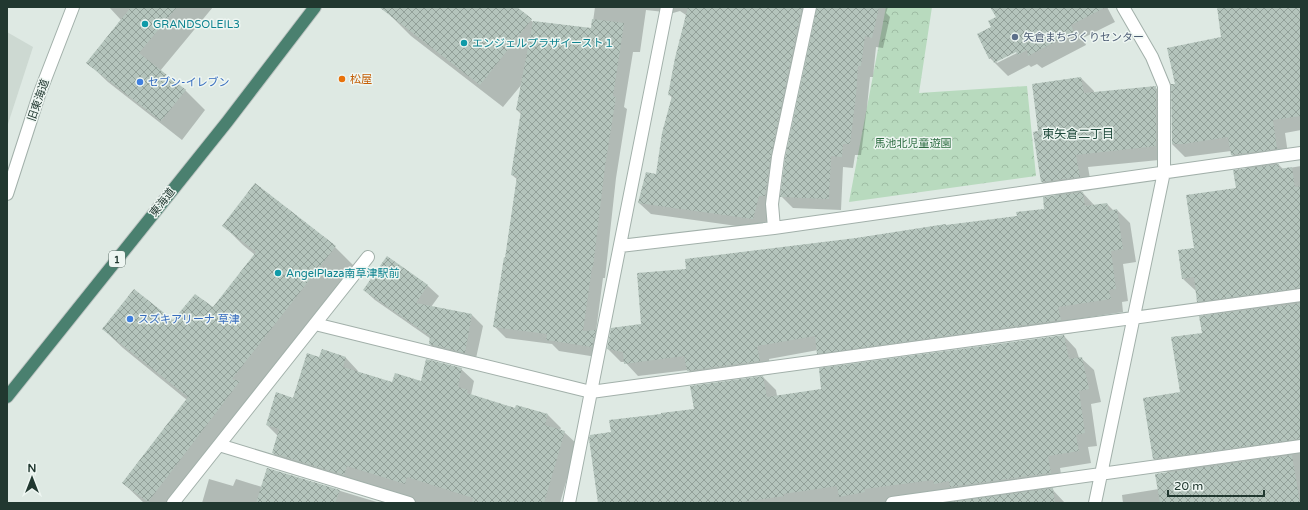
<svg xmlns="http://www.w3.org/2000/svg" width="1308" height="510" font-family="'Varela Round','Noto Sans JP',sans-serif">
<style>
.built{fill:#cdd9d2}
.park{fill:url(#park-crowns)}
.shadow{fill:#0003;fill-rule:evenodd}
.building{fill:url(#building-cross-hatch)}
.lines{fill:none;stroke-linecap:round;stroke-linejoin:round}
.service-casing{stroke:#a2b0aa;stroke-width:14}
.minor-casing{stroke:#a2b0aa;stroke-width:14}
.trunk-casing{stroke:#bcc3c1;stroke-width:14}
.service{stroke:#fff;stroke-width:12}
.minor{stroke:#fff;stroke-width:12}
.trunk{stroke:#4a806f;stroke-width:12}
.culture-dot{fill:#0f9aa8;stroke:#eef6f2;stroke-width:1.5}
.service-dot{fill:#5c6f8a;stroke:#eef6f2;stroke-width:1.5}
.food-dot{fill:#e8710a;stroke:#eef6f2;stroke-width:1.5}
.shop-dot{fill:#3f7fe0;stroke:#eef6f2;stroke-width:1.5}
.labels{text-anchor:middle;stroke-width:3;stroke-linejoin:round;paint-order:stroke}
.shield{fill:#eef6f2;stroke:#5e716a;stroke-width:1}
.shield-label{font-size:10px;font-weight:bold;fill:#213830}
.culture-label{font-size:11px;fill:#0d838f;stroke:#eef6f2;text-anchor:start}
.service-label{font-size:11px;fill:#4e5e75;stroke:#eef6f2;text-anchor:start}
.food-label{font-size:11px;fill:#c56008;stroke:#eef6f2;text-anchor:start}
.shop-label{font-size:11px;fill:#366cbe;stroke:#eef6f2;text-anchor:start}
.street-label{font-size:11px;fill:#213830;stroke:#eef6f2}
.park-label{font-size:11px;fill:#2d6d41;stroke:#eef6f2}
.neighbourhood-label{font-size:12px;fill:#1e493b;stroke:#eef6f2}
</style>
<defs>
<pattern id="park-crowns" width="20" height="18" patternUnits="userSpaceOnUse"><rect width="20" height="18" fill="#b8dabe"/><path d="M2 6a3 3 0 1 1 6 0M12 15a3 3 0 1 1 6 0" fill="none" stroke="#9ebca4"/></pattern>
<pattern id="building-cross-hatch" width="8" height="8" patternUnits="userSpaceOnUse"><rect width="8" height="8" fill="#b4c4bc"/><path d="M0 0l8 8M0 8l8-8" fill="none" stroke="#92a099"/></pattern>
</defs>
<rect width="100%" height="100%" fill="#dee9e3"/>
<path class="built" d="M7 32 33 47 7 127Z"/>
<path class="park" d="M886 7H932L919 93 1027 86 1036 176 849 202Z"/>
<path class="shadow" d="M109 7H213L160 71 186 91 205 110 182 140 108 82 88 63 121 20Z
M393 7H515L533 22 592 29 595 7H888L886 13 890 17 883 48 876 47 873 77H870L867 107 861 155H855L853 168 843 167 841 210 793 208 782 197 817 11 814 17 765 230 651 214 639 203 657 175 672 98 669 94 686 15 680 11 673 13 646 10 640 52H633L624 107 627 109 616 178 605 278H603L596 331 607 342 603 358 559 351 552 344 506 338 494 326 506 259 518 180 512 175 521 114 517 110 522 84 503 107 411 36 388 13Z
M991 7H1107L1115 22 1083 38 1086 45 1042 68 1037 64 1031 67 1029 65 1008 76 990 58 992 28 997 18ZM1020 49 1021 51 997 63 996 61Z
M1218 7H1301V130L1285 133 1289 161 1277 163 1283 169 1301 166V503H1123L1122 495 1159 489 1168 473 1154 459 1203 334 1213 316 1198 301 1197 291H1196L1183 279 1195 249 1237 189 1246 169 1232 155 1231 151 1185 157 1172 144 1176 84 1222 38Z
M1081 78 1094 91V93L1155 87 1168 100 1169 159 1088 167 1092 190 1081 191 1095 206 1107 204 1114 211 1117 210 1130 223 1136 262 1123 264 1128 301 1122 302 1123 312 1070 320 1073 333 831 366 818 353V350L769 359 772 374 701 384 688 370 638 376 625 362H621L608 349 642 325 688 270 856 239 1018 217 1046 210 1056 196 1042 182 1034 132H1039Z
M255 185 335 247 355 267 259 402 181 503H144L123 483 187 400 123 348 103 329 174 321 213 309 255 255 243 245 224 226Z
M387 258 428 286 439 296 431 307 472 315 483 326 475 363 440 355 430 344 431 339 375 300 364 290Z
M1064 336 1076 349 1079 358H1081L1094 370 1101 402 1091 404 1097 446 1088 447 1091 463 1060 468 1063 486 1051 488 1065 503H599L612 433 662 415 695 409 763 377 776 390 777 396 822 390Z
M323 350 346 358 358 371V372L393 384 422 382 461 369 474 381 471 395 516 409 517 406 548 415 561 428 560 430 564 432 577 444 560 503H408L285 466 273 453 278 436 267 425 294 399 320 358Z
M268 469 380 503H202L209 479 233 486 236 479 262 487Z"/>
<path class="building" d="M131 7H177L139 53 186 90 161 121 86 63Z
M379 7H517L532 19 480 85Z
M688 7H802L771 156 765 196H759L753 219 638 203 646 172 656 174 662 133 672 96 668 95 675 58Z
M817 7H879L872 38 865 36 861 66H858L856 95 850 144H843L842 157 831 156 829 199 780 197 785 158Z
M990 7H1106L1071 25 1074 32 1028 56 1027 50 1018 55 1016 52 994 63 992 57 989 59 977 34 991 27 988 21 996 17Z
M1217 7H1301V116L1273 120 1277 149 1231 155 1228 137 1183 144H1172L1171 84H1175L1167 48 1221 37Z
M592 19 624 23 613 96 616 97 605 166 593 267H592L583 331 596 330 592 347 546 340 547 334 493 327 504 257 505 258 517 176 511 175 521 111 516 110 533 21 591 28Z
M1081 77 1084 93 1156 86V146L1076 155 1080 177 1041 182 1033 132 1038 131 1032 84Z
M1279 164V169L1292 167 1295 187 1301 186V288L1197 302 1194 277 1182 279 1178 250 1194 248 1186 195 1236 188 1233 170Z
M255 183 336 246 232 379 240 381 148 502 122 483 188 397 102 329 134 289 173 320 195 294 213 307 256 252 222 226Z
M1083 192 1085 206 1107 203 1109 211 1117 209 1123 249 1111 251 1116 289 1109 290 1111 299 1058 307 1061 320 817 354 815 336 757 346 760 361 687 371 684 356 624 364 623 352 607 349 611 328 641 324 637 273 686 269 685 259 856 238 946 224V225L1017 216 1016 212 1044 209 1043 197Z
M387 256 428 285 416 303 472 314 465 353 429 344 430 336 363 290Z
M1301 303V439L1153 459 1143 398 1180 392 1171 337 1202 333 1199 316Z
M1064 335 1069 359 1082 357 1089 389 1079 391 1085 433 1076 435 1079 451 1048 456 1051 473 950 487 949 481 934 484 933 480 864 489 865 492 839 497 837 486 783 494 784 496 735 503H598L589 439 590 435 611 432 609 420 661 414V413L694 409 690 386 763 376 767 397 821 389 819 368Z
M322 349 346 357 343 367 392 382 395 373 421 381 426 359 462 368 458 387 468 390 467 393 515 408 516 405 548 414 545 425 565 431 544 503H472L473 498 407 477 405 484 347 466 344 475 272 453 279 429 266 425 276 392 293 398 307 353 319 357Z
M1292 455 1300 503H1160L1155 474Z
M267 468 340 490 335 503H256Z
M1053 488 1055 503H951V502Z"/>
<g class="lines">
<defs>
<path id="service" d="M1123 7 1152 57 1164 86V172"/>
<path id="minor" d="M7 194 39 95 73 7
M774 228 772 204 778 157 810 7
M620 246 774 228 1301 153
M315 324 591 392 1301 295
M219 445 409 503
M173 503 368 257
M569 503 667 7
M892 503 1301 446
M1095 503 1164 172"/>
<path id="trunk" d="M7 397 227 122 315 7"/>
</defs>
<use href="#service" class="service-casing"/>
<use href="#minor" class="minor-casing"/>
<use href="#trunk" class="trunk-casing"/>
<use href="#service" class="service"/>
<use href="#minor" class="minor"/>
<use href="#trunk" class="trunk"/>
</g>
<g class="culture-dot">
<circle cx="145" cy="24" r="4"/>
<circle cx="464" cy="43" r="4"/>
<circle cx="278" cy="273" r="4"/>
</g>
<circle class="service-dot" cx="1015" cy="37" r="4"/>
<circle class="food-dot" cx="342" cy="79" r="4"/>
<g class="shop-dot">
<circle cx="140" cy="82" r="4"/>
<circle cx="130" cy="319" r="4"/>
</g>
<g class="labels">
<rect class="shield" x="109" y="251" width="16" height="16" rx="3"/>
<g class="shield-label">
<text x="117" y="263">1</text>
</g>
<g class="culture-label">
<text x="153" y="28">GRANDSOLEIL3</text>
<text x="472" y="47">エンジェルプラザイースト１</text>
<text x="286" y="277">AngelPlaza南草津駅前</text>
</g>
<g class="service-label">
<text x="1023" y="41">矢倉まちづくりセンター</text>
</g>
<g class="food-label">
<text x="350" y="83">松屋</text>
</g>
<g class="shop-label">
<text x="148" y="86">セブン-イレブン</text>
<text x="138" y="323">スズキアリーナ 草津</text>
</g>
<g class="street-label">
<text transform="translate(38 100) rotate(-71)" y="4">旧東海道</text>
<text transform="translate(162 202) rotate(-52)" y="4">東海道</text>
</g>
<g class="park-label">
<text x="913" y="147">馬池北児童遊園</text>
</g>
<g class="neighbourhood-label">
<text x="1078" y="138">東矢倉二丁目</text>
</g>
</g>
<rect width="1308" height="510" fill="none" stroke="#213830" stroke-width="16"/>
<g transform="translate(32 478)" stroke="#eef6f2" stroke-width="3" paint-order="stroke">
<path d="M0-3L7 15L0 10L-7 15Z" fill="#213830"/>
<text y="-6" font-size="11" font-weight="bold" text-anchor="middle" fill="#213830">N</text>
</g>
<path d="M1168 490v6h96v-6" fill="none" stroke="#213830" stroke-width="2"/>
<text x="1174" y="490" font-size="12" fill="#213830" stroke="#eef6f2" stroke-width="3" paint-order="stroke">20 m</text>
</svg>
